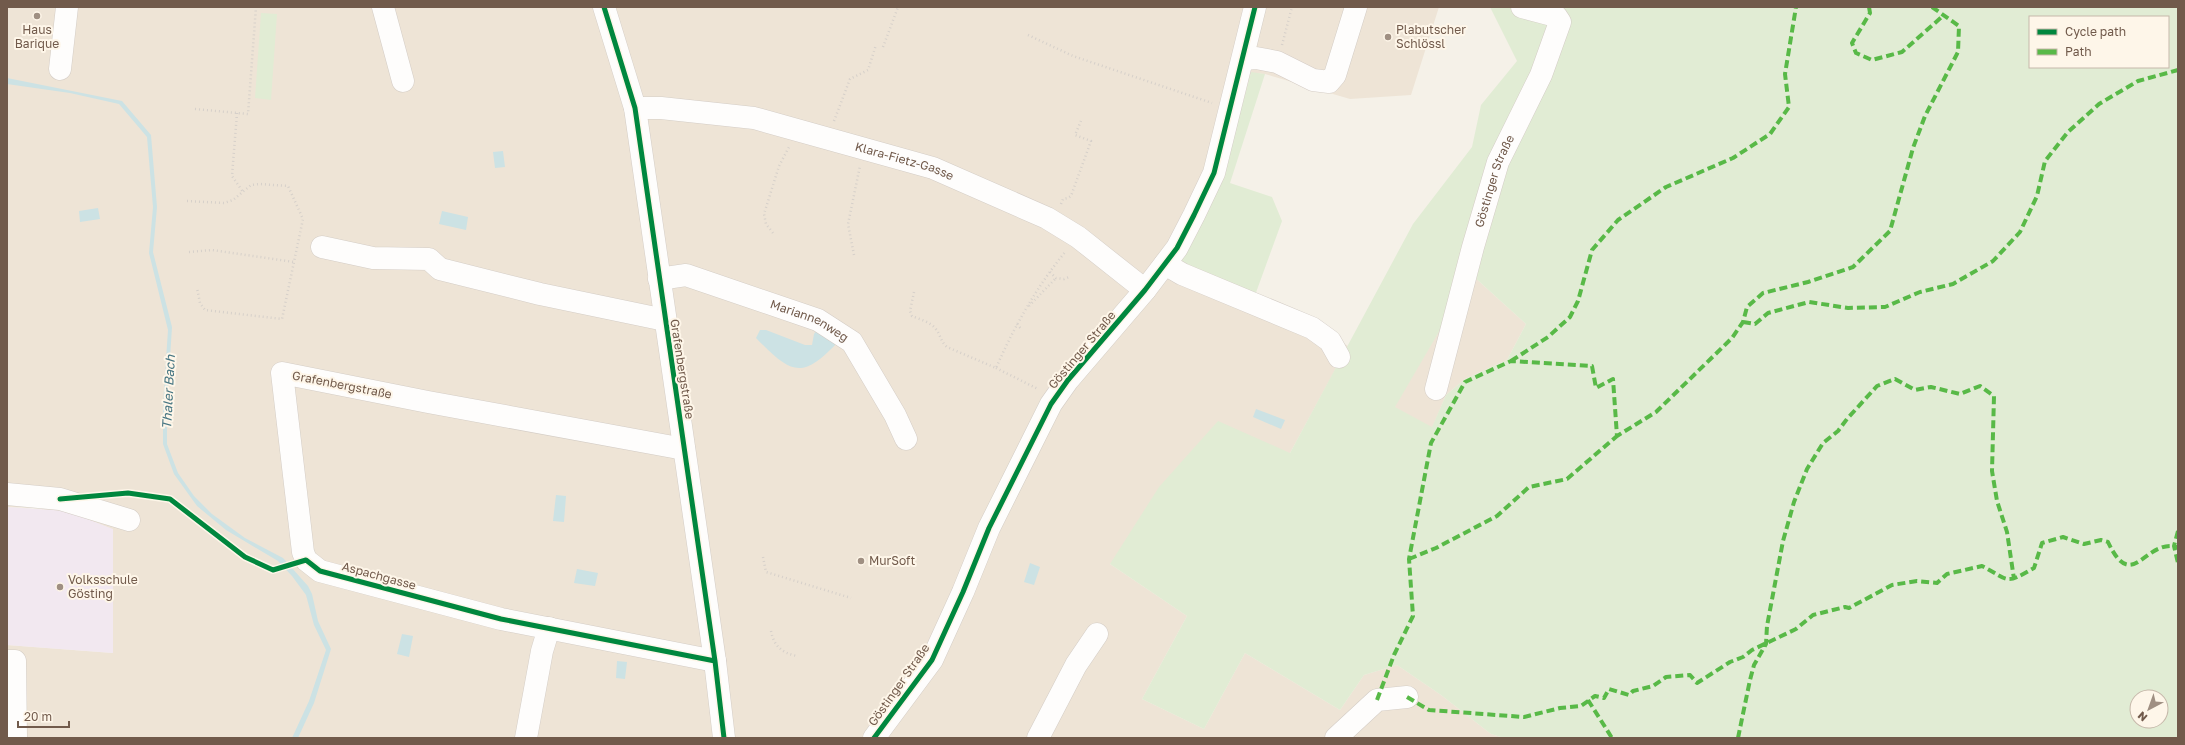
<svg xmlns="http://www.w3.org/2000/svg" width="2185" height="745" font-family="'Golos Text',sans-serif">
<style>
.residential{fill:#eee4d6}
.education{fill:#f2e8f0}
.green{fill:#e1ecd4;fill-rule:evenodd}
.water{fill:#cce2e4}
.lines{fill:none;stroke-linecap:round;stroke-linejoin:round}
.minor-casing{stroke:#d4cdc6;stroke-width:23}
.path{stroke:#d6d0ca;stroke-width:2.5;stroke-dasharray:1 3;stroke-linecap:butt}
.minor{stroke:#fefdfc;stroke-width:22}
.quiet{stroke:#58b947;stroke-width:4;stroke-dasharray:8 4;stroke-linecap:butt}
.cycleway-casing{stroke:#fef6e9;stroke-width:8}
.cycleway{stroke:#00873e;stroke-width:5}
.poi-dot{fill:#9f8f82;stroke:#fef6e9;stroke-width:1.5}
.labels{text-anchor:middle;stroke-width:4;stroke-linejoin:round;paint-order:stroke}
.poi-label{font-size:12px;fill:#715a4b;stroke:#fef6e9;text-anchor:start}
.street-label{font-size:12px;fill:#715a4b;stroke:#fef6e9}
.water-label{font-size:13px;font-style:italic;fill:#477683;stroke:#fef6e9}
</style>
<rect width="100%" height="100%" fill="#f5f1e8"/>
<path class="residential" d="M7 7H1439L1411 95 1350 99 1265 74 1251 73 1234 136 1183 257 1297 315 1348 346 1290 453 1110 564 1187 616 1142 699 1204 729 1245 653 1340 710 1364 675 1397 665 1441 695 1491 734 1504 738H7V645L113 653 41 508 7 507Z
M1472 275 1526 324 1507 360 1465 379 1446 395 1432 428 1394 407Z"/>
<path class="education" d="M7 507 67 511 113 529V653L7 645Z"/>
<path class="green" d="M1490 7H2178V738H1504L1491 734 1441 695 1397 665 1364 675 1340 710 1245 653 1204 729 1142 699 1187 616 1110 564 1159 487 1218 421 1290 453 1413 224 1472 147 1481 105 1517 61ZM2030 17H2168V67H2030ZM1472 275 1526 324 1507 360 1465 379 1446 395 1432 427 1395 407ZM2137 697H2161V721H2137Z
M261 13 277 14 271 100 255 98Z
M1251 72 1265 74 1230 183 1272 197 1282 221 1254 298 1179 263 1234 136Z"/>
<path class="water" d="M7 78 122 101 151 135 157 207 153 252 172 327 167 405V444L178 473 194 496 212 514 245 538 283 558 308 586 312 594 318 621 331 649 314 703 298 738H292L309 701 326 650 314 625 306 595 292 576 278 561 226 530 197 506 174 474 163 444V404L168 330 149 253 153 207 147 137 119 104 70 93 7 84Z
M503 151 505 167 495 168 493 152Z
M98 208 100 219 80 222 79 211Z
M442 211 468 217 466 230 439 224Z
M760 330H766L805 345H812L814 334 817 330 839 341C802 380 792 375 756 338Z
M1256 409 1285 420 1281 429 1253 417Z
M556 495 566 496 564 522 553 521Z
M1030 563 1040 567 1034 585 1024 582Z
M577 569 598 573 595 586 574 583Z
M402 634 413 636 409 657 397 654Z
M617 661 627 662 625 679 616 678Z"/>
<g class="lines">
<defs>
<g id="minor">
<path d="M383 7 403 81"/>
<path d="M604 7 635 108 715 661 724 738"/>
<path d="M1244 59 1256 58 1277 62 1313 80 1329 82 1335 75 1356 7"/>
<path d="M60 69 67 7"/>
<path id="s1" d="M635 108H661L754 118 933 168 1047 218 1078 237 1145 290"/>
<path d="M322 247 373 258 429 259 440 269 540 294 665 320"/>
<path d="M1165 264 1182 274 1312 328 1330 341 1339 357"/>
<path id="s2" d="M659 279 686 275 818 320 852 342 895 415 906 439"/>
<path id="s3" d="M1436 389 1473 247 1498 162 1541 75 1560 22 1556 16 1522 7"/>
<path d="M684 449 428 402 282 373 303 552 306 560 320 571 501 619 715 661"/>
<path d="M7 494 60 499 129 520"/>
<path d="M7 661H15L16 738"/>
<path d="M526 738 542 651 549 628"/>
<path d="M874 738 932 660 963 592 989 528 1051 404 1068 380 1145 290 1177 248 1194 215 1214 173 1255 7"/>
<path d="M1038 738 1076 665 1097 634"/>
<path d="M1336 738 1377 700 1407 697"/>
</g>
</defs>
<use href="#minor" class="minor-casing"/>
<path class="path" d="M1028 35 1073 56 1212 103
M1282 45 1292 7
M883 47 898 7
M195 109 248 114 256 7
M237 113 232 176 243 192
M834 121 850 79 868 70 876 45
M187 201 224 203 233 200 251 185 260 184 288 186 303 219 282 319 205 310 200 303 197 288
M1061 204 1063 199 1068 198 1071 196 1091 141 1075 135 1081 121
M773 233 766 224 764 214 779 166 789 147
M189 252 212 250 294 262
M854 255 848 224 860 166
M1050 272 1056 278 1064 279 1069 277
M914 292 910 311 912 316C919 319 930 322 935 328 941 335 940 341 947 347L996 368C1014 327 1037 286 1066 251
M1029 306 1056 278
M1017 324 1022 330
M996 368 1038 389
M763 557 766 572 851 598
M771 631C774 647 783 653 797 656"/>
<use href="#minor" class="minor"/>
<path class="quiet" d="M1869 7 1870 13 1852 43 1856 53 1872 60 1902 52 1944 15
M1743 322 1755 324 1768 313 1809 302 1848 308 1885 307 1920 292 1953 284 1993 261 2020 232 2037 196 2045 161 2068 132 2099 104 2138 81 2178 70
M1511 361 1548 337 1570 317 1578 301 1592 250 1618 220 1666 187 1733 158 1770 134 1789 107 1785 74 1796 7
M2178 531 2174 546 2178 563
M1409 559 1436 548 1497 516 1529 487 1567 479 1617 436
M1407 697 1429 710 1524 717 1560 708 1581 706 1595 696 1604 698 1609 689 1629 695 1633 691 1653 686 1666 677 1690 675 1697 683 1730 662 1743 657 1752 650 1796 629 1813 615 1845 607 1849 608 1892 585 1917 581 1937 583 1947 574 1982 566C2011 581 2004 585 2034 568L2042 543 2063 537 2084 544 2101 540 2108 542C2133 595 2144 538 2178 547
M1377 700 1394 655 1413 616 1409 559 1431 443 1465 382 1511 361 1592 366 1596 388 1613 379 1617 436 1656 412 1732 338 1743 322 1747 307 1763 293 1808 282 1853 267 1890 231 1913 148 1925 116 1958 52 1959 26 1932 7
M1588 700 1612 738
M1738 738 1750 680 1754 665 1766 644 1767 626 1783 541 1794 502 1807 469 1823 443 1838 431 1847 419 1877 386 1895 379 1915 390 1931 387 1960 394 1980 386 1994 396 1992 471 1997 501 2007 532 2014 579"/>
<defs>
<path id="cycleway" d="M604 7 635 108 715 661 724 738
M60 499 128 493 170 499 245 557 273 570 306 560 320 571 501 619 715 661
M874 738 932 660 963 592 989 528 1051 404 1068 380 1145 290 1177 248 1194 215 1214 173 1255 7"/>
</defs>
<use href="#cycleway" class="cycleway-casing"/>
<use href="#cycleway" class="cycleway"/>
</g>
<g class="poi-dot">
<circle cx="37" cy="16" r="4"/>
<circle cx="1388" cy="37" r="4"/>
<circle cx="861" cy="561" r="4"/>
<circle cx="60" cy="587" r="4"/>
</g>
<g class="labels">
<g class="poi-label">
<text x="37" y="34" text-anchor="middle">Haus<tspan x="37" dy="14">Barique</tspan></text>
<text x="1396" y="34">Plabutscher<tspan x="1396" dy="14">Schlössl</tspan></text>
<text x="869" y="565">MurSoft</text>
<text x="68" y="584">Volksschule<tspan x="68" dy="14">Gösting</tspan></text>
</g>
<g class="street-label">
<text dy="4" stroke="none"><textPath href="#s1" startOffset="276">Klara-Fietz-Gasse</textPath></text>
<text dy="4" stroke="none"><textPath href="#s3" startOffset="216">Göstinger Straße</textPath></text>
<text dy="4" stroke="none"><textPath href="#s2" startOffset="159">Mariannenweg</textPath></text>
<text transform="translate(1082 350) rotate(-50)" y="4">Göstinger Straße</text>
<text transform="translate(682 369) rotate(81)" y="4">Grafenbergstraße</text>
<text transform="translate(342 385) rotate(11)" y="4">Grafenbergstraße</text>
<text transform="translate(379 576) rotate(15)" y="4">Aspachgasse</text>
<text transform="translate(899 685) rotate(-55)" y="4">Göstinger Straße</text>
</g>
<g class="water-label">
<text transform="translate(168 392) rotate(-87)" y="5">Thaler Bach</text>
</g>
</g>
<rect width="2185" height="745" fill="none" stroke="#715a4b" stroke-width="16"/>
<rect x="2029" y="16" width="140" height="52" fill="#fef6e9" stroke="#c6b8aa"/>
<rect x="2037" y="29" width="20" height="6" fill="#00873e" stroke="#c6b8aa"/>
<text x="2065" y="36" font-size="12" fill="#715a4b">Cycle path</text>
<rect x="2037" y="49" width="20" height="6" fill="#58b947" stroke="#c6b8aa"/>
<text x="2065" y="56" font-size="12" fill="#715a4b">Path</text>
<g transform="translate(2149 709) rotate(221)"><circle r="19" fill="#fef6e9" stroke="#c6b8aa"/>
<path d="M0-3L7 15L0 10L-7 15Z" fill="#9f8f82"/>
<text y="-6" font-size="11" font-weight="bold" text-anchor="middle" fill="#715a4b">N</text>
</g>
<path d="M18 721v6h51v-6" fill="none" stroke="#715a4b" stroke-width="2"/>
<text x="24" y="721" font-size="12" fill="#715a4b" stroke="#fef6e9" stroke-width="3" paint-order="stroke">20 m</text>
</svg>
